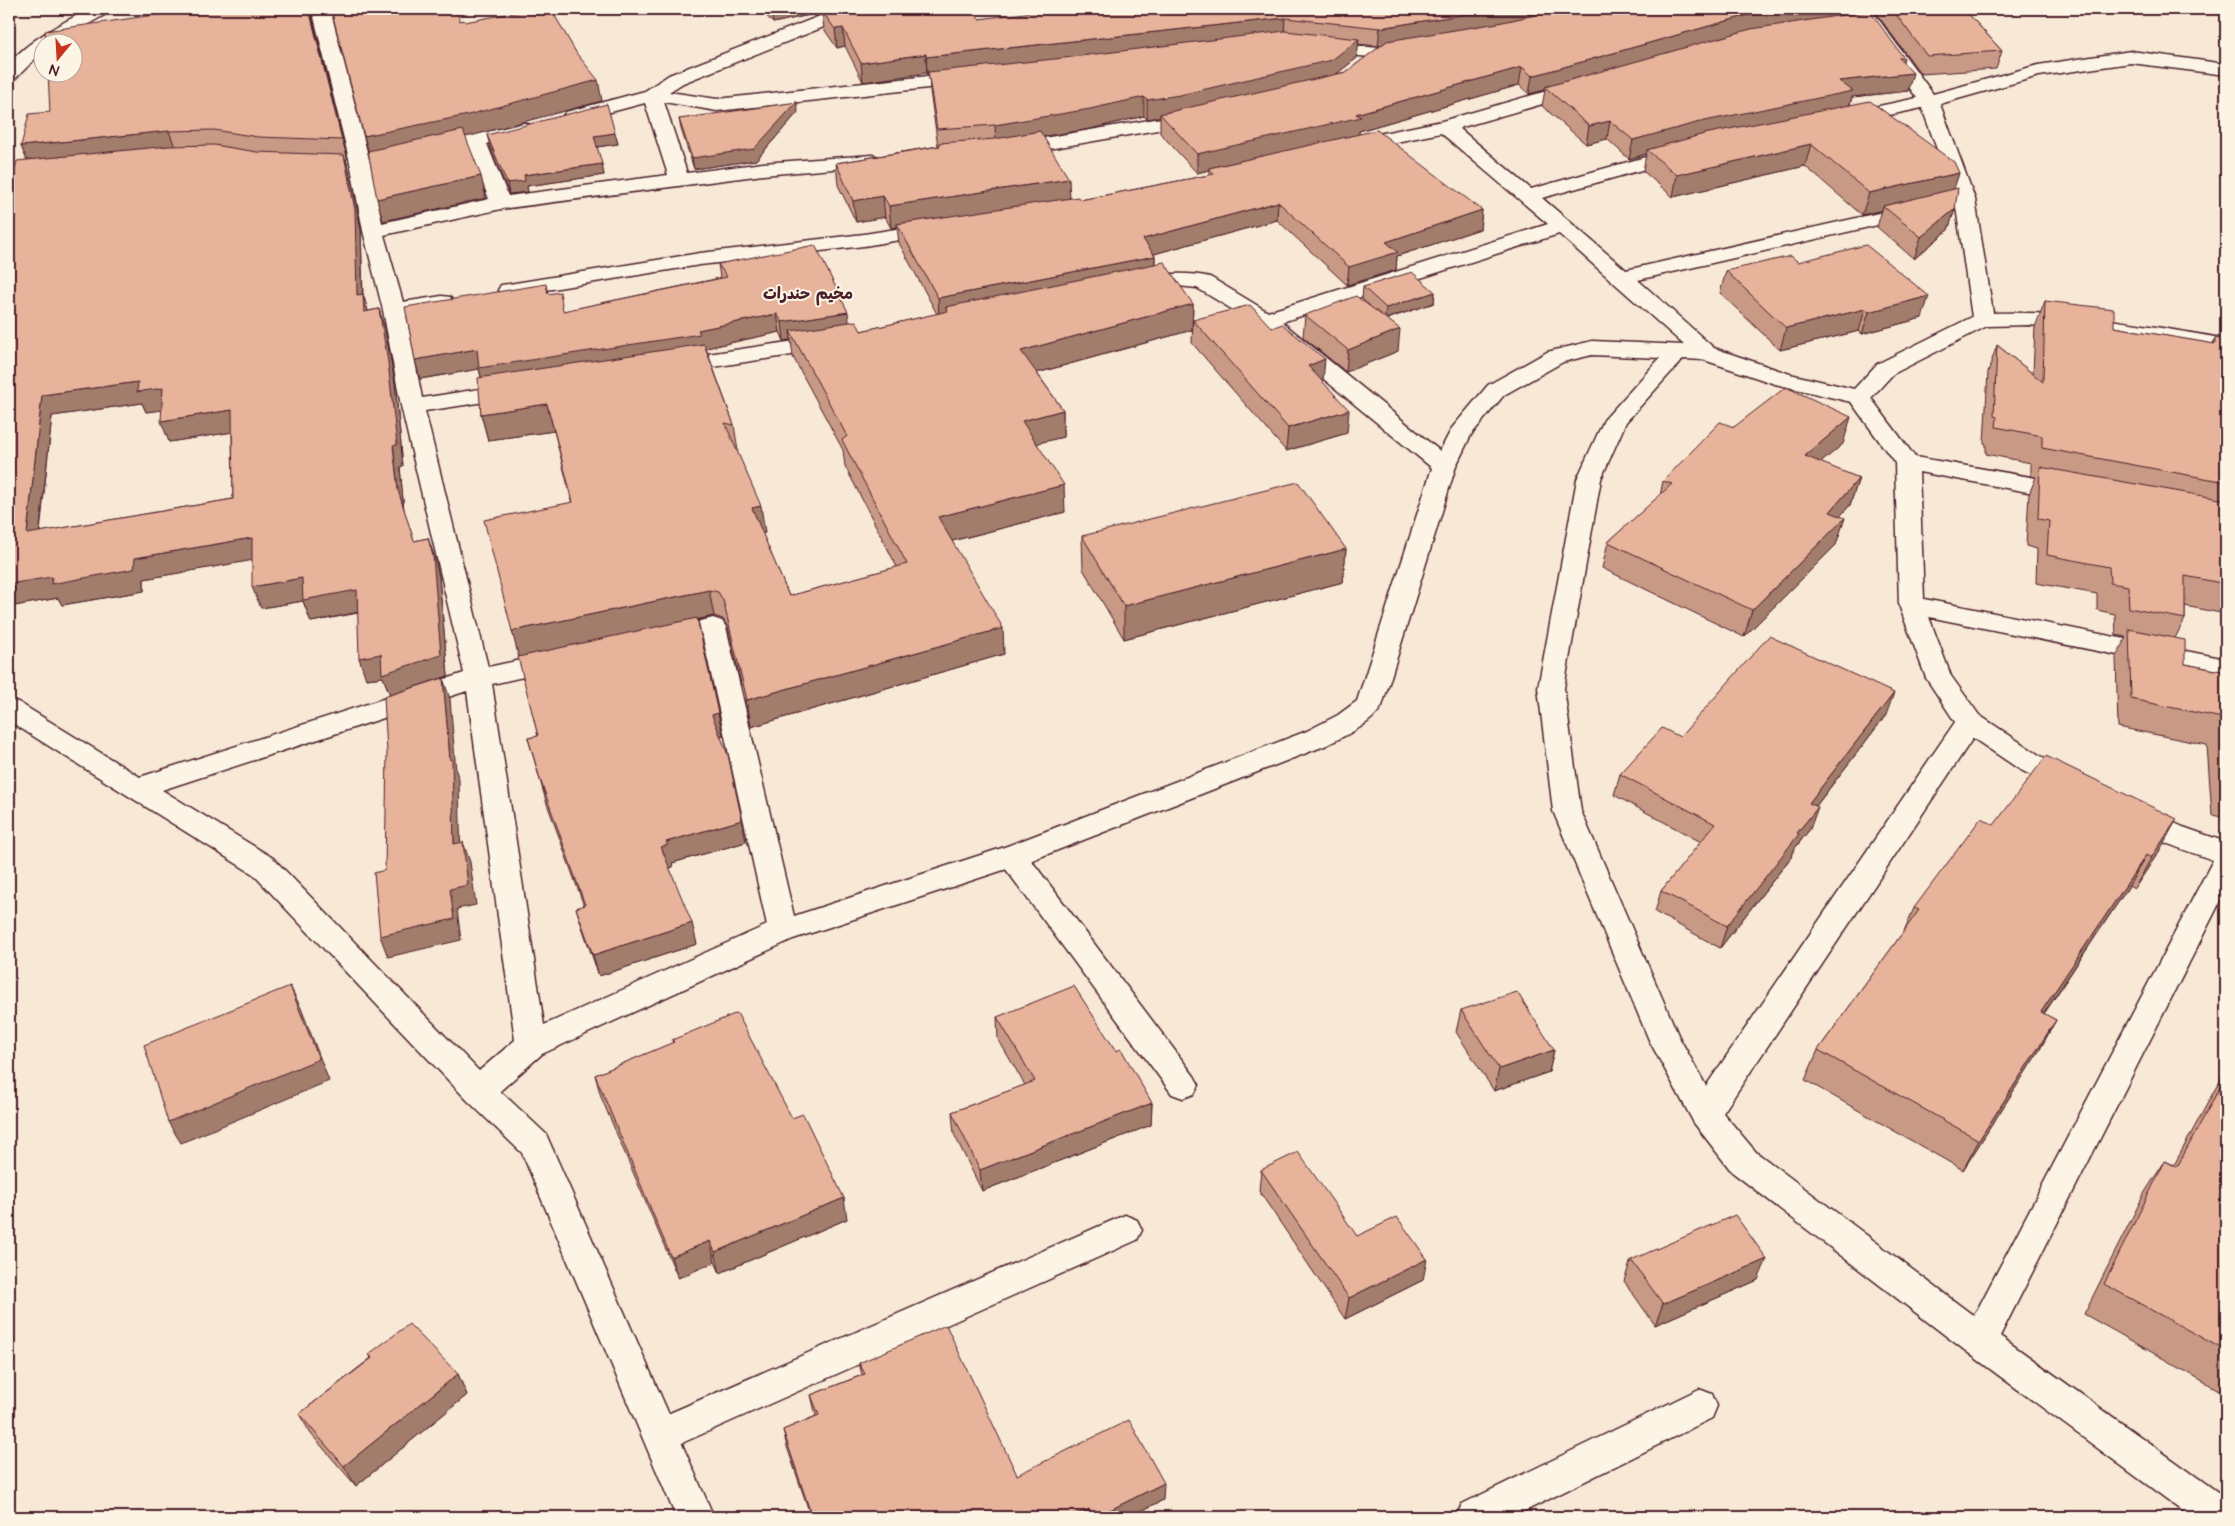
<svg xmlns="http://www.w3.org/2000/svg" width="2235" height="1526" font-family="'Architects Daughter','Playpen Sans Arabic',sans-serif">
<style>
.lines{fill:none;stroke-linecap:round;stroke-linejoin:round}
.lane-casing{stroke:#4a1f2b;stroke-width:3}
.street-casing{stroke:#4a1f2b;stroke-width:3}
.lane{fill:#fcf5e5;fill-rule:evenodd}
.street{fill:#fcf5e5;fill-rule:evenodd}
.wall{fill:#c89a85;stroke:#4a1f2b;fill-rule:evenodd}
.shaded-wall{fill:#a27d6c;stroke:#4a1f2b}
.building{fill:#e8b39b;stroke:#4a1f2b;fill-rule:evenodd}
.labels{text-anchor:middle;stroke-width:4;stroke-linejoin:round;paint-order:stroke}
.far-district-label{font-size:16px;font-weight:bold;fill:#4a1f2b;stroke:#fcf5e5}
</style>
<rect width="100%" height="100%" fill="#f8e8d6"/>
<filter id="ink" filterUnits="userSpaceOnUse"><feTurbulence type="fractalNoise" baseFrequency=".02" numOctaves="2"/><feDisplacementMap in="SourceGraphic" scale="10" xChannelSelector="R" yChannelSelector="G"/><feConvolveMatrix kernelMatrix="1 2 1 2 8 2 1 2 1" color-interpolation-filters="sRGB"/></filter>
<g filter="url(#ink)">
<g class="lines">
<defs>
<path id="lane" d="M1012 845 1022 848 1194 1076 1199 1085 1194 1094 1183 1098 1172 1094 1002 864 998 856 1002 848Z
M1125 1215 1137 1220 1142 1230 1137 1240 673 1447 660 1452 647 1447 642 1435 647 1423Z
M1699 1389 1712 1394 1717 1406 1712 1418 1513 1517H1456L1462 1504Z"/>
<path id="street" d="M89 9H111L108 13 56 42H42V52L16 78 9 80V63C31 39 60 24 89 9Z
M312 9H330L371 167 382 223 489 199 469 148 433 157 426 155 423 151 426 147 524 123 531 125 534 129 531 133 487 144 508 196 668 175 645 103 573 122 566 120 563 116 566 112 645 91 669 75 838 9H862L859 13 683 83 669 92 717 99 965 72 972 74 974 78 972 82 965 84 717 111 664 102 687 173 763 163 872 155 879 157 882 161 879 165 763 175 501 209 384 235 403 302 442 296 450 297 453 302 450 307 406 315 422 398 518 383 526 385 529 390 526 395 518 397 425 411 488 667 559 652 568 655 572 661 568 667 492 684 544 1025 767 925 703 638 664 647 655 644 651 638 655 632 713 618 722 621 726 627 794 916 1002 848 1307 731 1338 715 1357 701 1432 468 1258 325 1197 288 1168 285 1139 291 1131 290 1128 285 1131 280C1158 274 1183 271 1210 277L1268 312 1548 224 1441 133 1351 151 1344 149 1341 145 1344 141 1442 121 1581 81 1588 83 1590 87 1588 91 1459 128 1531 189 1674 149 1681 147 1688 149 1691 153 1688 157 1542 198 1626 270 1954 196 1922 108 1848 124 1841 122 1838 118 1841 114 1917 98 1853 9H1871L1933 94 2038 65 2131 51 2226 64V75L2131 63 2039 76 1940 104 1975 199 1993 313C2071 310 2149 326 2226 339V353L2103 332 2029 325 1987 326 1893 374 1871 398 1915 457 2071 484 2079 487 2083 492 2079 497 2071 500 1919 472 1924 599 2226 659V677L1929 617 1951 676 1979 715 2039 755 2080 776 2084 783 2080 790 2070 793 2060 790 2019 769 1973 738 1723 1113 1756 1152 1974 1316 2213 860C2191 852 2133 835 2122 815L2126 808 2136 805 2183 827 2226 842V890L2000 1336 2226 1498V1517H2191L1967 1352 1732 1172 1694 1123 1649 1040 1553 811 1538 688 1577 479 1604 420 1660 358 1592 355 1563 362 1504 395 1471 435 1456 466 1382 706C1371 725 1346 735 1327 745L1022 864 793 939 542 1054 500 1091 546 1134 714 1517H676L522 1153 467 1100 253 874 9 721V700L18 702 140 777 464 673 401 406 383 310 363 231 351 167ZM1956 207 1972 317 1877 364 1854 389 1790 374 1714 348 1638 280ZM1559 234 1684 345 1592 341 1547 352 1488 385 1452 428 1440 451 1282 322ZM1683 359 1704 360 1775 384 1851 402 1895 463 1899 605 1926 678 1955 722 1706 1086 1679 1037 1581 811 1564 688 1601 479 1626 422ZM467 691 515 1040 479 1071 273 858 162 790Z
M1321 42 1378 48 1384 49 1387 53 1384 57 1378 58 1315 51 1312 47 1315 43Z
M1196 112 1203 114 1206 118 1203 122 1009 156 1002 154 999 150 1002 146 1009 144Z
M50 165 57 167 60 171 57 175 9 181V169Z
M934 223 941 225 944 229 941 233 864 246 700 265 509 296 501 295 498 290 501 285 509 284 700 253 864 234Z
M829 336 837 338 840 343 837 348 674 373 666 371 663 366 666 361 674 359Z"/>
</defs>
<use href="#lane" class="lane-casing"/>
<use href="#street" class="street-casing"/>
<use href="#lane" class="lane"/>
<use href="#street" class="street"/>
</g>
<path class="wall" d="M310 9 348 159H346L350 175 361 230 363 294 368 311 379 309 385 330 395 383 403 466 400 467 404 511 414 541 428 538 435 559 439 577 448 676 390 695 383 677 366 679 358 613 311 622 303 601 261 608 252 560 144 579V591L62 605 58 598 9 607V193L27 160 21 146 50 112ZM142 403 146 412 162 410 169 442 232 432 233 499 40 532 52 416Z
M760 9H973L979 19 1858 9 1857 13 1904 58 1903 62 1908 91 1852 97 1850 105 1959 173 1953 190 1955 209 1948 230 1914 259 1877 227 1882 210 1862 215 1805 166 1673 197 1643 171 1646 154 1629 159 1607 139 1586 144 1542 106 1545 90 1529 94 1519 85 1359 131V135L1482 210 1480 229 1397 256 1396 270 1347 285 1277 220 1154 254 1155 256V264L1193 304 1192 330 1037 373 1063 410V437L1037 443 1065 512 952 541 1004 654 751 727 728 627 723 619 714 616 698 620 723 735 720 736 746 842 672 863 673 867 669 868 697 944 599 976 583 930 576 908 584 906 546 801 528 738 538 736 519 657 572 502 554 431 488 440 481 414V377L479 369 420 379 548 294 564 311 720 278 718 264 849 322 861 331 937 314 899 243 897 227 891 228 885 217 856 222 838 185 836 163 938 146 930 91 929 75H927V73L863 82 845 46 837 48 824 29 822 13 815 16 814 14 773 23ZM1358 44 1378 46H1381L1346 72 1336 74 1357 58ZM1144 116 1147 119 1160 117V133L1197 173 1209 170V175L1080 200 1070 198 1043 136 1090 129ZM780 332 784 341 791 340 793 357 843 450 845 466 897 567 789 596 762 533H765L737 451H738L734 425 706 348Z
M1873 9H1964L2002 51 1996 69 1921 74Z
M2183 9H2226V14Z
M798 112 756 160 694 169 681 129 679 119Z
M615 133 618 144 597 147 604 175 527 186 528 192 509 194 490 146 487 135Z
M1798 262 1922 318 1862 334 1859 331 1780 350 1720 293 1726 271Z
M1363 287 1435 292 1434 303 1387 319 1398 351 1346 372 1303 337 1305 315 1370 306 1362 299Z
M2045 301 2114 327 2213 344 2215 338 2226 340V614L2185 606V619L2175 638 2185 664 2226 672V818L2212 815 2207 745 2118 727 2116 657 2126 637 2116 635 2115 614 2097 610V594L2036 583 2037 549 2026 546 2029 494 2036 477 2031 476V463L1986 454V444L1984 443 1988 372 1997 345 2033 374 2035 327Z
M1193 320 1323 381H1322L1347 433 1286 451 1192 343Z
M1734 427 1843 444 1820 463 1859 478 1850 505 1840 516 1836 545 1744 637 1602 568 1608 542 1660 496 1663 481Z
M1082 536 1346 549 1343 582 1124 639 1083 569Z
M1886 715 1816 806 1810 829 1795 848 1792 856 1720 948 1655 912 1661 891 1701 842 1614 795 1620 774 1680 737Z
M1994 825 2160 850 2134 889 2129 886 2044 1014 2056 1020 2039 1051 1963 1170 1805 1080 1818 1050 1904 931 1914 908Z
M1461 1010 1554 1050 1549 1072 1494 1091 1456 1032Z
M997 1017 1116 1051 1152 1103 1151 1125 982 1191 954 1134 952 1112 1025 1085 998 1039Z
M672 1040 792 1118 847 1219 720 1273 715 1262 678 1278 601 1097 595 1075 673 1043Z
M2226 1069V1394L2084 1314 2145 1192 2165 1161 2174 1165Z
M1261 1170 1357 1236 1423 1280 1345 1319 1259 1191Z
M1631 1260 1758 1280 1655 1325 1624 1281Z
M369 1354 458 1374 467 1395 356 1486 311 1434 299 1414 371 1358Z
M859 1363 1017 1475 1163 1500 1129 1517H811L787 1447 783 1430 816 1416 811 1395 862 1375Z"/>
<path class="shaded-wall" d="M309 9H310L348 159 342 140Z
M771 9H813L814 14 773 23Z
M814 9H834L822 11V13L815 16Z
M1498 9H1579L1495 27 1378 46 1380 28Z
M1790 9H1858L1856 17 1545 87V90L1529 94 1532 76 1748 15Z
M1285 18 1284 36 927 75 926 57Z
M843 28 845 46 837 48 835 29Z
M1359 39 1357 58 1330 79 1160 114V117L1147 119V100Z
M926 54 927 73 863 82 861 63Z
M1522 67 1519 85 1359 131V136L1209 168V170L1197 173V154L1356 114Z
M1913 73 1908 91 1852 97 1848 110 1647 150 1646 154 1629 159 1633 140 1839 81Z
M598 80 602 101 474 135 370 157 364 136Z
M1144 97V116L1090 129 996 144 995 125Z
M797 102 798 112 756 160 694 169 692 158Z
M1610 121 1607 139 1586 144 1589 126Z
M169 131 176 150 29 165 21 146Z
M615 133 618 144 596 147 594 136Z
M1811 144 1805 166 1673 197 1677 175Z
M344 155 350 175 361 230 363 315 357 295Z
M602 164 604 175 527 186 528 192 509 194 507 183 524 175Z
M1959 173 1952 195 1883 206 1882 210 1862 215 1869 193Z
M481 176 486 198 383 221 377 199Z
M1069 179 1070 201 897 224V227L891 228 889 206Z
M883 196 885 217 856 222 853 201Z
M1278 202 1277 220 1143 257V239Z
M1955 209 1948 230 1914 259 1921 237Z
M1482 210 1480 229 1397 256 1396 270 1347 285 1349 267 1386 242Z
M1155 256 1154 274 948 311 946 307 947 315 939 317 938 298Z
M1435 292 1434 303 1385 319 1386 308Z
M363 294 369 314 364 312Z
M1929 296 1922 318 1862 334 1869 312Z
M1193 304 1192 330 1022 377 1021 351Z
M379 309 385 330 395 383 403 466 400 467 404 511 398 490Z
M1865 309 1859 331 1780 350 1786 328Z
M848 312 850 330 790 331 791 340 784 341 782 322Z
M777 314 780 332 702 349 484 387 479 369 420 379 415 360 477 349 698 330Z
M1400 329 1398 351 1346 372 1348 350Z
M1325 359 1323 381 1306 388 1308 366Z
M138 382 163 388 172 409 146 412 142 403 52 416 37 555 27 534 42 395Z
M547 404 554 431 488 440 481 414Z
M232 410 240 431 169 442 161 421Z
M1063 410V437L1023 447 1022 421Z
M1349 410 1347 433 1286 451 1288 428Z
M1851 417 1843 444 1797 483 1805 456Z
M1859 478 1850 505 1821 538 1830 512Z
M1064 485 1065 512 940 544 938 517Z
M761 506 765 533 756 535 752 508Z
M1845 518 1836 545 1744 637 1752 610Z
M252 538 260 559 144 579V591L62 605 58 598 9 607V584L135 558Z
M428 538 435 559 439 577 448 676 390 695 383 677 366 679 359 658Z
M1346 549 1343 582 1124 639V606Z
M302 578 357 590 364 611 311 622 303 601 261 608 252 587Z
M709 590 714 616 519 658 512 631Z
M1003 628 1004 654 751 727 747 700Z
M443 678 450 699 456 771 459 779 461 864 454 844 450 760Z
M1894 693 1886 715 1802 824 1809 803Z
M718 713 723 735 717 737 712 715Z
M1818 807 1810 829 1795 848 1792 856 1720 948 1727 926 1797 833Z
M2177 819 2160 850 2134 889 2151 858Z
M742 820 746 842 672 863 673 867 666 869 661 847 666 842Z
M463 842 470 862 476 905 457 909 461 940 388 957 380 936 450 889Z
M2146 855 2129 886 2024 1043 2041 1012Z
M692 923 697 944 599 976 593 955Z
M290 986 301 1008 329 1081 181 1143 168 1122Z
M2056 1020 2039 1051 1963 1170 1979 1140Z
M1554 1050 1549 1072 1494 1091 1499 1069Z
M1152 1103 1151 1125 982 1191 980 1170Z
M844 1198 847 1219 720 1273 715 1252Z
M710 1241 715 1262 678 1278 671 1257Z
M1427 1259 1423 1280 1345 1319 1349 1298Z
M1767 1259 1758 1280 1655 1325 1663 1304Z
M458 1374 467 1395 356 1486 344 1466Z
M1164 1483 1163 1500 1129 1517H1096Z
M1089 1509V1517H1069Z"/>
<path class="building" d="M195 9H309L342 140 258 137 214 130 169 131 21 146 29 114 50 112 48 72H72V42H46L45 31Z
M331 9H456L460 21 464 20 465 22 533 9H551L577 54 598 80 468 115 364 136Z
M827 9H973L979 19 1056 9H1498L1380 28 1285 18 926 57V54L861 63 843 28 835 29 822 11Z
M1563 9H1790L1748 15 1532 76 1522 67 1356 114 1361 117 1197 154 1160 114 1346 72 1387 41 1498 23Z
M1892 9H1964L2002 51 1927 56Z
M1870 11 1904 58H1899L1913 73 1839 81 1853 91 1700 122 1633 140 1610 121 1589 126 1545 87 1751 29Z
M1285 31 1359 39 1332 60 1180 95 1147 100 1144 97 1090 109 995 125 937 129 928 72 1064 58Z
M1870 101 1954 162 1959 173 1869 193 1811 144 1677 175 1647 150 1704 134Z
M797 102 754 149 692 158 679 119Z
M607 104 615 133 594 136 602 164 524 175 525 181 507 183 487 135Z
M463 130 481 176 377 199 368 151Z
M1377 130 1482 210 1386 242 1398 252 1349 267 1278 202 1143 239 1155 256 938 298 897 224 1078 197 1080 200 1214 174 1209 168Z
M1040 131 1069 179 889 206 883 196 853 201 836 163 940 146 939 143 995 139Z
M214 145 257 152 344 155 355 210 357 295 363 294 364 312 379 309 388 362 397 445 393 446 398 490 414 541 428 538 433 556 441 655 382 674 381 654 359 658 357 590 303 600 302 578 252 587V538L135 558 134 569 51 584 52 577 9 584V193L17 161 169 146ZM138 382 137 392 163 388 161 421 232 410 233 499 27 534 42 395Z
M1958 188 1955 209 1921 237 1883 206Z
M815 245 848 312 782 322 777 314 698 330 700 334 479 368 477 349 415 360 405 307 546 284 548 294 560 292 563 311 727 277 718 264Z
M1866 245 1929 296 1869 312 1865 309 1786 328 1726 271 1791 256 1798 262Z
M1164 262 1193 304 1021 351 1063 410 1022 421 1064 485 938 517 1003 628 747 700 723 600 718 592 709 590 512 631 484 520 573 502 547 404 481 414 478 378 704 344 734 425 725 423 761 506 752 508 789 596 907 564 842 440 847 436 790 331 856 321 861 331 948 311 946 307Z
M1412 272 1435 292 1386 308 1363 287Z
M1356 296 1400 329 1348 350 1305 315Z
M2045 301 2114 309V327L2215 344V338L2226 340V482L2042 448V436L1996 427 1997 417 1994 416 1997 345 2043 382Z
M1250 305 1272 328 1282 324 1325 359 1308 366 1349 410 1288 428 1193 320Z
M1786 387 1851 417 1805 456 1859 478 1830 512 1845 518 1752 610 1608 542 1672 484 1663 481 1720 422 1734 427Z
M2040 467 2226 500V584L2185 576V619L2129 608 2128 586 2110 583 2109 567 2047 555 2049 521 2038 519Z
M1298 482 1346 549 1124 606 1082 536Z
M697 618 718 713 712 715 728 755 742 820 666 842 668 845 661 847 692 923 593 955 576 908 585 905 540 779 528 738 538 736 518 657Z
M2129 629 2185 640V664L2226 672V773L2222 718 2131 699Z
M1769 636 1894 693 1809 803 1818 807 1797 833 1799 834 1727 926 1661 891 1715 824 1620 774 1662 728 1680 737Z
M443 678 450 760 452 759 454 844 463 842 468 885 450 889 454 919 380 936 374 873 385 870 387 752 384 697Z
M2046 756 2177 819 2151 858 2146 855 2041 1012 2056 1020 1979 1140 1818 1050 1919 910 1914 908 1981 818 1994 825Z
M290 986 319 1059 168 1122 144 1045Z
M1074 986 1116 1051 1121 1049 1152 1103 980 1170 952 1112 1035 1081 997 1017Z
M1517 992 1554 1050 1499 1069 1461 1010Z
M737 1013 792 1118 803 1114 844 1198 715 1252 710 1241 671 1257 595 1075 674 1042 672 1040Z
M2226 1076V1351L2104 1284 2165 1161 2177 1167Z
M1298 1152 1357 1236 1397 1217 1427 1259 1349 1298 1261 1170Z
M1735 1215 1767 1259 1663 1304 1631 1260Z
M409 1324 458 1374 344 1466 299 1414 372 1358 369 1354Z
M946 1325 1017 1475 1129 1420 1164 1483 1096 1517H1093L1089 1509 1069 1517H812L783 1430 819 1415 811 1395 865 1374 859 1363Z"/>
</g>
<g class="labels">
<g class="far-district-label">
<text x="808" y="299">مخيم حندرات</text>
</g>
</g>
<rect width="2235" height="1526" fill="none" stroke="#fcf5e5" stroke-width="30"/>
<rect x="15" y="15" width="2205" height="1496" fill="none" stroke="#4a1f2b" stroke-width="2" filter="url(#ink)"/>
<g transform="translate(58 58) rotate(198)"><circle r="24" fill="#fcf5e5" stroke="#b59f9b"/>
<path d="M0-4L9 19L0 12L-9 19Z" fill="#c8321e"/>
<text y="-8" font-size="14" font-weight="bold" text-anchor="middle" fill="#4a1f2b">N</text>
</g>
</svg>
